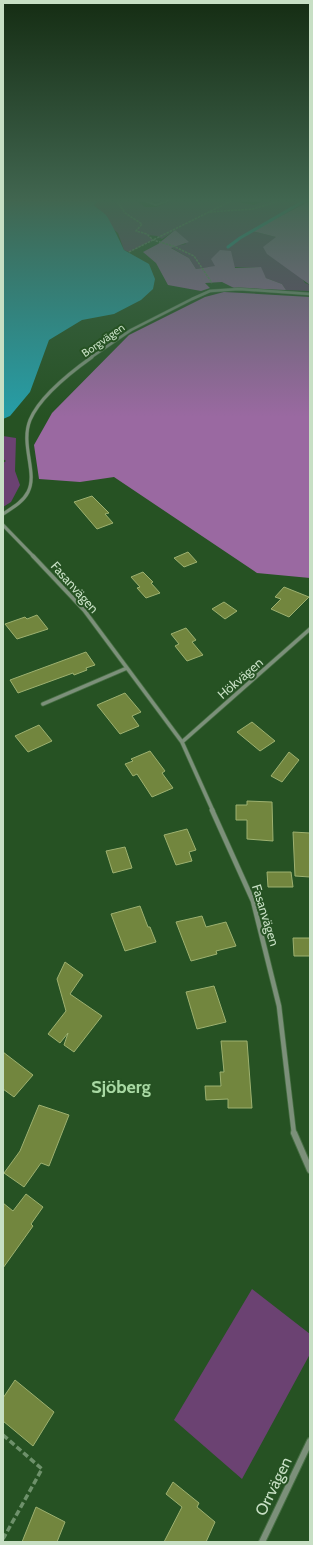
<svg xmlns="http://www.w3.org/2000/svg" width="313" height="1545" font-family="Cabin,sans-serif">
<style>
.green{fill:#6b4272}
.forest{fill:#9a69a1}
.water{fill:#269ea7}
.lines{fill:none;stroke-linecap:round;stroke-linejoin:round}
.stream{stroke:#269ea7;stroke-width:3}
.building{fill:#72863e;stroke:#9db170}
.service-casing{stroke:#466e43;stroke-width:2.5}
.minor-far4-casing{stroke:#466e43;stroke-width:3.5}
.minor-far3-casing{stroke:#466e43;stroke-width:4}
.minor-far2-casing{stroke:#466e43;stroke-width:5}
.minor-far1-casing{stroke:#466e43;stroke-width:6}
.minor-casing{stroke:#466e43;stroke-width:8}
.path-far1{stroke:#6e916b;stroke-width:1.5;stroke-dasharray:2.5 1;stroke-linecap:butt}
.path{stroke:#6e916b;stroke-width:3.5;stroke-dasharray:6 3;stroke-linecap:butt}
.service{stroke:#7c907a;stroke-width:1.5}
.minor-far4{stroke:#7c907a;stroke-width:2.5}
.minor-far3{stroke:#7c907a;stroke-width:3}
.minor-far2{stroke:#7c907a;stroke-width:3.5}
.minor-far1{stroke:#7c907a;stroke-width:4.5}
.minor{stroke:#7c907a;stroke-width:6}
.labels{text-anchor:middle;stroke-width:4;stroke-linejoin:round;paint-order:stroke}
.far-street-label{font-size:11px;fill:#c7dfc4;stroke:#265223}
.street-label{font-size:13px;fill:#c7dfc4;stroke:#265223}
.near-street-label{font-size:16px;fill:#c7dfc4;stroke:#265223}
.near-quarter-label{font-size:18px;font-weight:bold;fill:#a8d9a3;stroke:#265223}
</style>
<rect width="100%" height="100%" fill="#265223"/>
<path class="green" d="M99 201H137L145 207H156L172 201H232L254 205 264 201H310L252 231 276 237 305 283 310 285V291L286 290 282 284 266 278 260 267C238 268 218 265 196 269L189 258 170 247 186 244 175 230 162 239 157 236 148 235 153 240 129 252 124 250 118 233 111 227 108 218 94 205Z
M3 436 16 438 15 471 20 485 11 502 3 507V463L6 461 3 459Z
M252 1289 310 1334V1354L242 1479 174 1420Z"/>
<path class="forest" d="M310 201V285L267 254 263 247 276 237 252 231Z
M175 230 189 242 171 248 189 258 196 269 215 266 211 259 220 250 231 251 235 268 261 267 266 278 282 284 286 290 234 288 222 282 205 283 210 288 201 291 168 285 156 263 143 252 158 244Z
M224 292 310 297V578L257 573 114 477 80 482 39 479 34 445 52 413 129 335 205 297Z"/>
<path class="water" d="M3 201H99L94 205C98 210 105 212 108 218 114 229 119 239 124 250L149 264 155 279 153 289 141 300 114 314 82 320 49 340 30 392 10 416 3 419Z"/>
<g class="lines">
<path class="stream" d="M228 247 240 238 304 201"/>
</g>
<path class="building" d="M92 496 109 513 105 514 113 523 97 529 74 502Z
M188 552 197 562 184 567 174 558Z
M143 572 153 582 151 583 160 593 146 598 137 588 140 587 131 577Z
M284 587 309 597 289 617 271 609 281 599 275 597Z
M224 602 237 611 225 619 212 609Z
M37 615 48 629 17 639 5 624 25 617 27 619Z
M186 628 196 640 192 642 203 655 187 661 175 646 179 644 171 634Z
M86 652 95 665 86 668 87 670 74 675 73 673 18 693 10 680Z
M125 693 141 712 132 716 139 726 120 734 97 705Z
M252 722 275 741 260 751 237 732Z
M39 725 52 741 28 752 15 736Z
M150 751 165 771 162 773 173 788 152 797 137 774 133 776 125 764 133 761 131 759Z
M289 752 299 760 282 782 271 776Z
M247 801 272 802 273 841 247 839V820H236V805H247Z
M187 829 196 850 189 852 192 861 176 865 164 835Z
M293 832 310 833V877L295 876Z
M125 847 132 868 113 873 106 851Z
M267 872H291L293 887H268Z
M140 906 148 927H150L156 942 125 951 111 914Z
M202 916 206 927 226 922 236 946 216 951 217 954 191 961 176 922Z
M293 938H310V956H294Z
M65 962 83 975 70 994 102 1016 74 1052 64 1045 68 1033 60 1043 48 1034 66 1011 57 979Z
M214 986 226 1022 197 1029 186 992Z
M221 1041H247L252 1108H228V1099L206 1100 205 1086H221L220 1072H224Z
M3 1052 33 1075 14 1097 3 1089Z
M39 1105 69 1115 49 1166 41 1163 24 1187 4 1173 20 1151Z
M26 1194 43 1207 31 1224 33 1226 3 1268V1203L13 1211Z
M15 1380 54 1412 33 1446 3 1421V1398Z
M173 1482 199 1503 197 1507 215 1522 206 1542H164L182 1507 166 1494Z
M36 1507 65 1522 57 1542H22Z"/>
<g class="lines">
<defs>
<path id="service" d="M145 201 156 205 168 201"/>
<path id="minor-far4" d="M90 358 131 330 192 299 210 291 239 289 310 294"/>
<path id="minor-far3" d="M3 514C12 508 23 502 28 492 38 473 20 445 30 420 40 396 71 372 92 357
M3 525 34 557"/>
<path id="minor-far2" d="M33 556 84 610 182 742 213 811
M43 704 127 668
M182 742 310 629"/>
<path id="minor-far1" d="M212 810 253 901 279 1006 294 1134"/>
<path id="minor" d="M294 1133 310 1170
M262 1542 310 1441"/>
</defs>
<use href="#service" class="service-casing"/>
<use href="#minor-far4" class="minor-far4-casing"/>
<use href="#minor-far3" class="minor-far3-casing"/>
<use href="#minor-far2" class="minor-far2-casing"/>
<use href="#minor-far1" class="minor-far1-casing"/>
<use href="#minor" class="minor-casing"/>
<path class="path-far1" d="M117 201 125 213 142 224 136 231 147 234 153 240 173 246 194 256 212 283
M210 212 253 209 279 201
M129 252 231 201"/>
<path class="path" d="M3 1435 42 1469 3 1539"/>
<use href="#service" class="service"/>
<use href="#minor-far4" class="minor-far4"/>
<use href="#minor-far3" class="minor-far3"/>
<use href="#minor-far2" class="minor-far2"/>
<use href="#minor-far1" class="minor-far1"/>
<use href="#minor" class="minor"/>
</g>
<linearGradient id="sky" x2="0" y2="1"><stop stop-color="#152d13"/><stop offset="0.48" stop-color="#416650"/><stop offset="1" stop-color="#416650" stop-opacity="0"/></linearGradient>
<rect width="313" height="417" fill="url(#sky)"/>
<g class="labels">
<g class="far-street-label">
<text transform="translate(103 340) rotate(-35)" y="4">Borgvägen</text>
</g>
<g class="street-label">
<text transform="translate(75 587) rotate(48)" y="5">Fasanvägen</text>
<text transform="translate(240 678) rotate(-41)" y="5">Hökvägen</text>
<text transform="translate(266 915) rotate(73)" y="5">Fasanvägen</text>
</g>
<g class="near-street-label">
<text transform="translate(273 1486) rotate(-64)" y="6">Orrvägen</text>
</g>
<g class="near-quarter-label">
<text x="121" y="1093">Sjöberg</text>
</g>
</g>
<rect width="313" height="1545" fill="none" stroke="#c7dfc4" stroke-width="8"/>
</svg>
